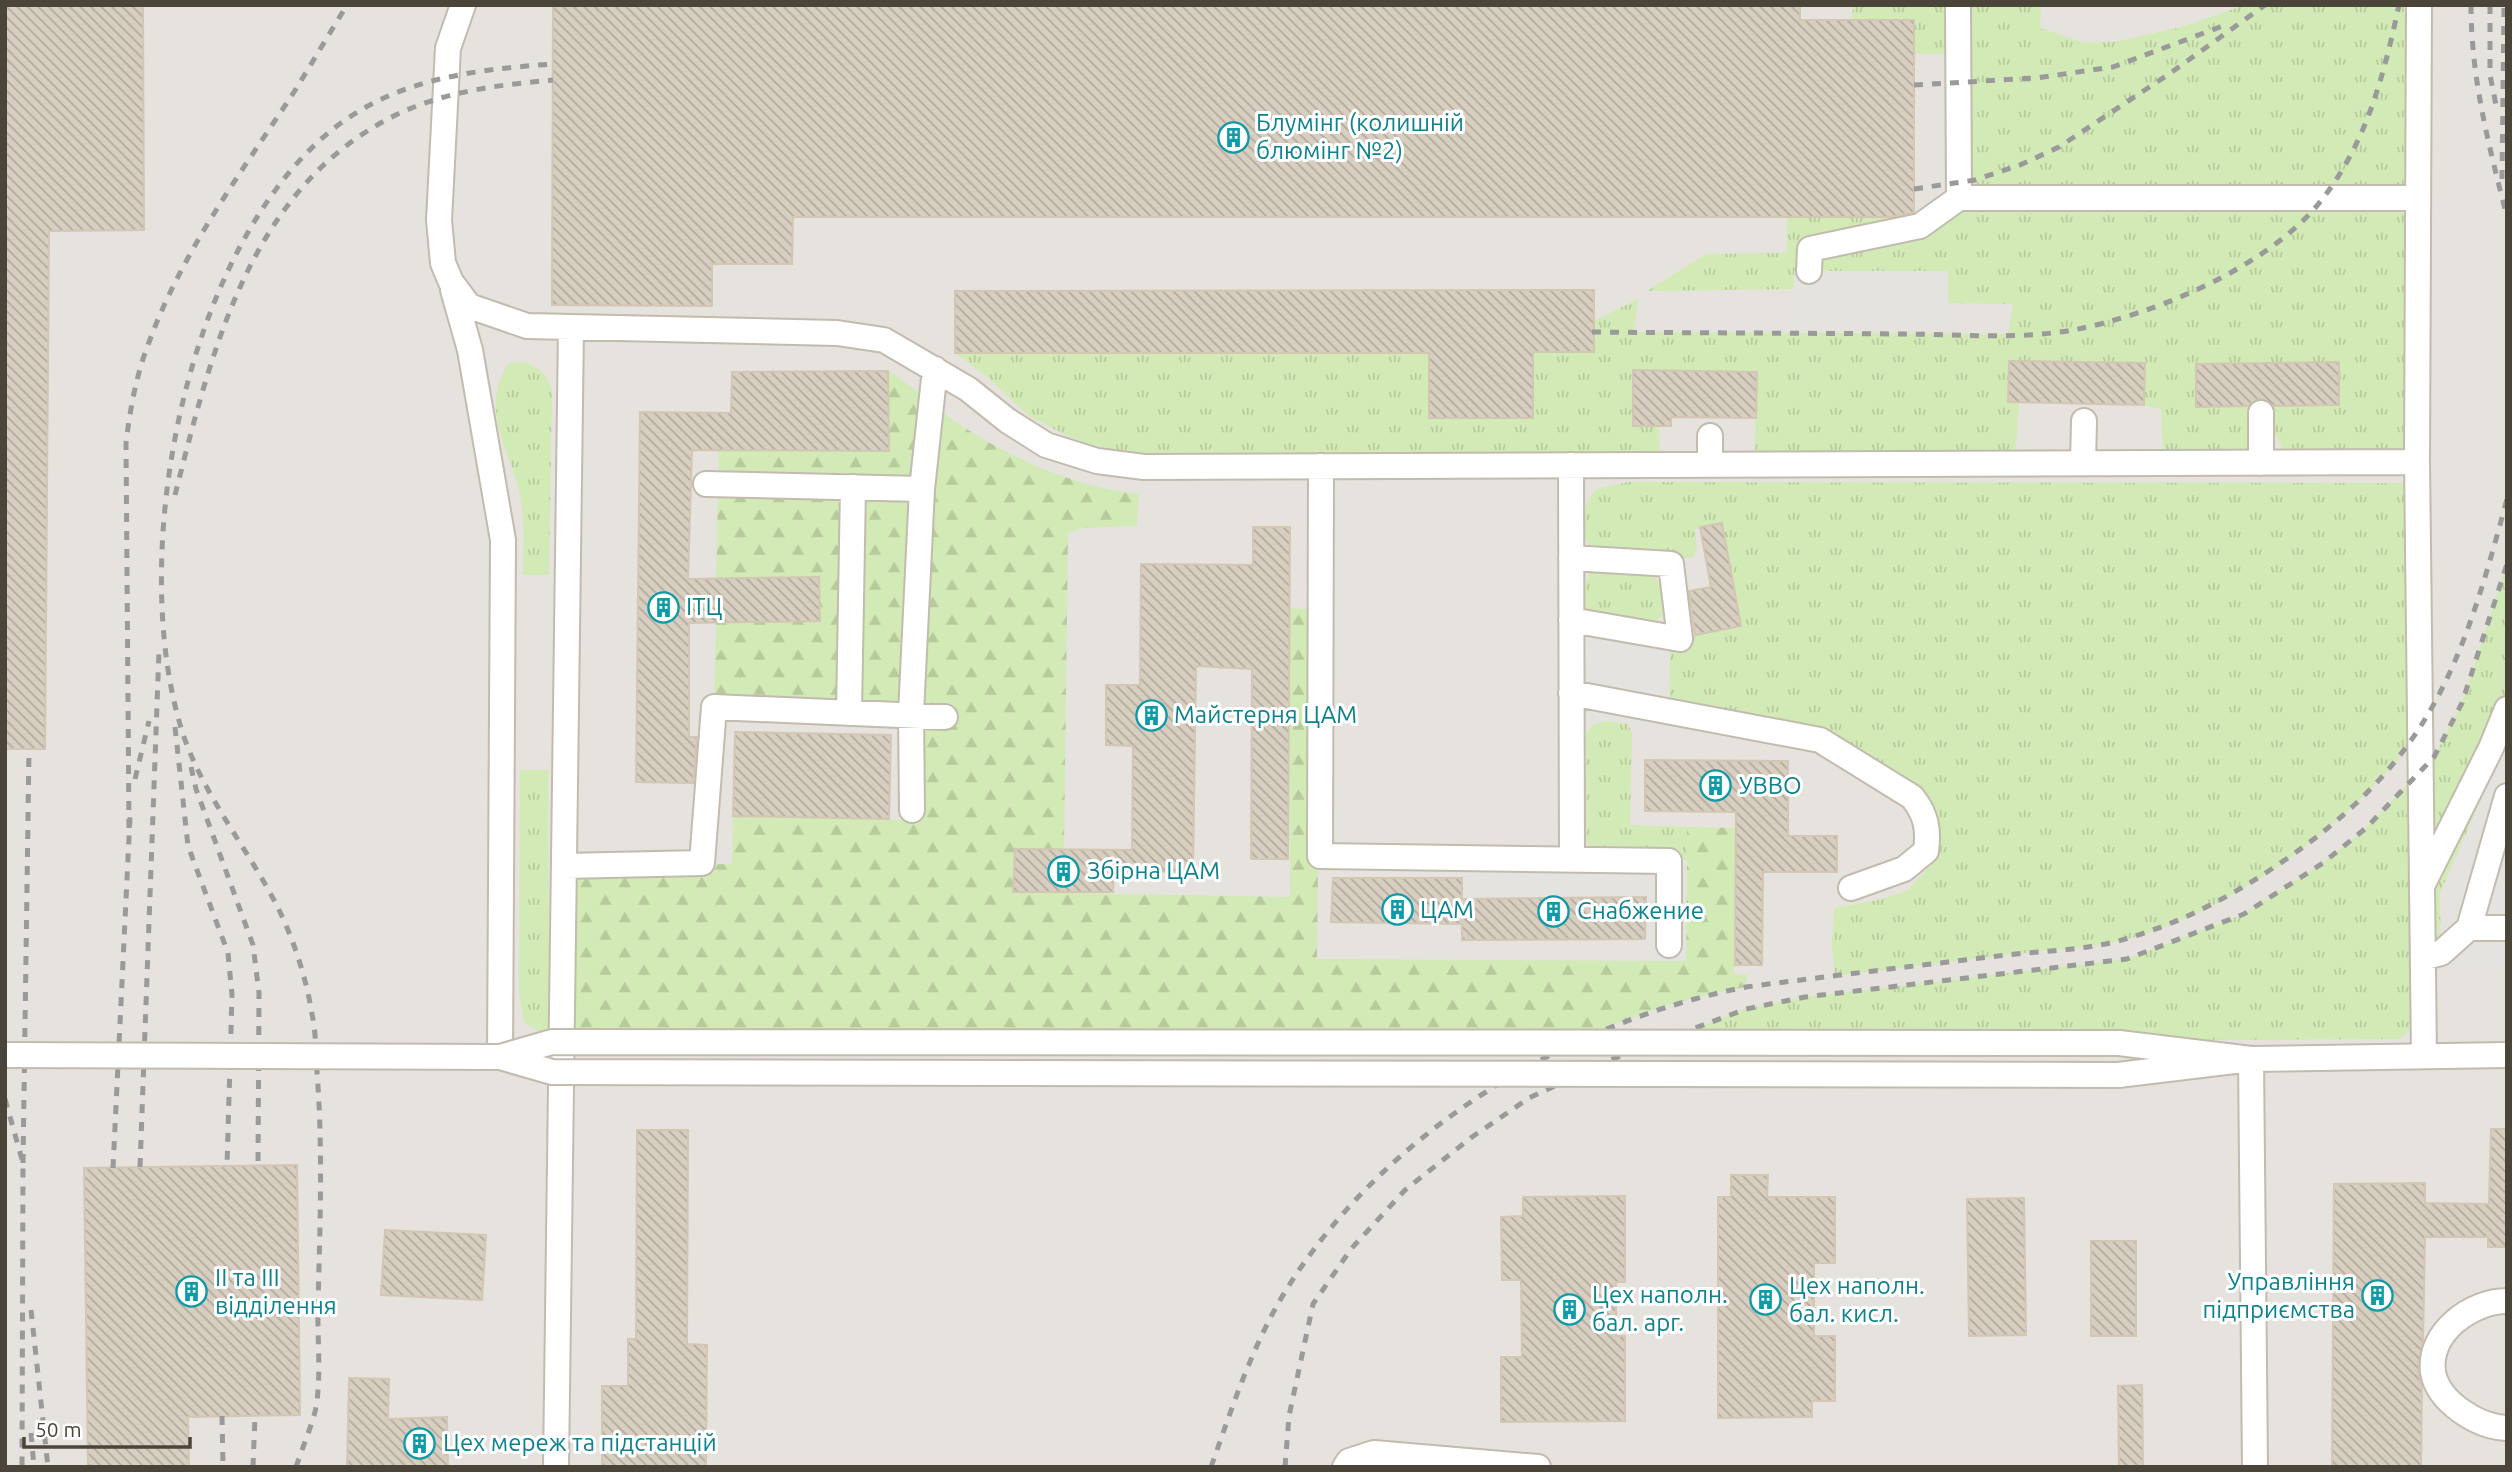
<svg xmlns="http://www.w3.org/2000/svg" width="2512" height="1472" font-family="Ubuntu,sans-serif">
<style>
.industrial{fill:#e6e2dd}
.grass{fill:url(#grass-tufts)}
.forest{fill:url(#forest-firs)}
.parking{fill:#e5e3e0}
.building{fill:url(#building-back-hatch);stroke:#d3c7b4;stroke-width:2}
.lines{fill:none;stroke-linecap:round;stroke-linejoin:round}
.minor-casing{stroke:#c2bbae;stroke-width:28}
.minor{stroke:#fff;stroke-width:24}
.rail{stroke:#9a9a9a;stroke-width:5;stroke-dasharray:9 9;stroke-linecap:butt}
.minor-bridge-casing{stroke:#c2bbae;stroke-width:28;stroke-linecap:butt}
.minor-bridge{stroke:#fff;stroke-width:24}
.labels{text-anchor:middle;stroke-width:6;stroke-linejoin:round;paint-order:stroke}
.culture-label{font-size:24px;fill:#0d838f;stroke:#fff;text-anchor:start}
</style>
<defs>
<pattern id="grass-tufts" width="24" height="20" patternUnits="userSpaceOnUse" patternTransform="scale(1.75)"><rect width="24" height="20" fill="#d2eab5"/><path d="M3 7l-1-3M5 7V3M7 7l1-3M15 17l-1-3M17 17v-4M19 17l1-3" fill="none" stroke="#b6ca9c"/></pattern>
<pattern id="forest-firs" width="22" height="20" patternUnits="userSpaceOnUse" patternTransform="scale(1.75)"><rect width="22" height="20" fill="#d2eab5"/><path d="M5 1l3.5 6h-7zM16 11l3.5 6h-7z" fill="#b6ca9c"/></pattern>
<pattern id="building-back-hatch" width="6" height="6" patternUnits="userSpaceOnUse" patternTransform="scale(1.75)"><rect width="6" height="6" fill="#d8cfc1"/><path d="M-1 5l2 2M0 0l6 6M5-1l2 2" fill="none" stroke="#b1aa9e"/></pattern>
</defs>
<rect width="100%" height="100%" fill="#f6f3ec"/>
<path class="industrial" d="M5 5H2507V1467H5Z"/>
<path class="grass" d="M1853 5H2041L2040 28 2085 43 2114 42 2181 27 2245 5H2419L2417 462 2292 463C2278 443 2271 430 2272 406L2339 405V362L2196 364V406H2253V432L2243 463H2163L2161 409 2144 405 2145 363 2009 361 2008 402H2019L2015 464 1755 465 1756 372 1634 370 1633 426H1659L1660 465 1109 457 1029 416 986 376 955 353H1429V418H1532L1533 352H1594V321L1638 299 1634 332 2008 334 2013 304 1948 303V272L1795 271 1794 289 1647 291 1706 254 1787 253V217L1958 216V54H1914V20H1852Z
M526 362 544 373 552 390 549 575H523C523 553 525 531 522 509 517 457 475 413 509 363Z
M1628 482 2417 483 2420 731C2355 822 2226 918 2115 942 2086 948 2055 949 2025 953 1962 960 1899 968 1835 976L1832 947 1834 908 1878 900 1907 891 1931 865 1941 838 1937 810 1911 785 1873 759 1669 703 1670 638 1741 626 1722 524 1695 529 1697 548 1693 557 1686 558 1593 551C1578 532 1580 506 1597 489Z
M2507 564V740L2441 953 2423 959 2416 1026 2399 1039 1657 1043 1746 1009 1805 997 2127 959 2244 914 2323 863 2366 828 2434 757 2462 703Z
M1603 569H1650L1662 589 1667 612 1653 623 1592 615C1578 602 1583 589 1590 573Z
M1609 721 1628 724 1632 734 1630 825 1687 827V860L1596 850 1589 846 1583 834 1584 736 1593 724Z
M520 770H548L549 1031H538L524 1022 519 995Z"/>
<path class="forest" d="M888 371C913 386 933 406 956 422 1009 458 1075 487 1139 494L1137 526 1083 528 1068 533 1064 850H1015L1013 892 1290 897 1289 608 1321 610 1317 959 1685 961 1687 827 1736 828 1734 974 1747 975 1746 987C1686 998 1629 1015 1575 1042H562L564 866 732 864 733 816 907 820 911 714 714 707 716 623 820 621 819 577 716 579 719 450 888 451Z"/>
<path class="parking" d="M1794 271H1948V325H1794Z
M1571 611 1670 631 1668 729 1571 716Z
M2507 740V967H2441L2440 893Z
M1427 857 1687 860 1686 961H1646V897L1462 899V878H1428Z"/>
<path class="building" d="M5 5 143 6 144 230 49 231 45 749H5Z
M553 5H1800V20H1914V212L1890 217H793L792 264H712V306L552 305Z
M1594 290V352H1533V418H1429V353H955V291Z
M2009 361 2145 363 2144 405 2008 402Z
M2339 362V405L2274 406 2260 398 2248 406 2196 407V364Z
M1633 370 1757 372 1756 418 1671 417V426H1633Z
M888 371 889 451 692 450 688 579 819 577 820 621 689 623V737H697L693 783 636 782 640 412 731 413 732 372Z
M1722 523 1741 626 1695 635 1689 591 1711 587 1700 527Z
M1253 527H1290L1288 859H1251L1252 669 1196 666 1193 872 1114 871 1113 892H1013L1015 849 1132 850 1133 746 1106 745V685H1140L1141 564 1253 565Z
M735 732 891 735 889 819 733 816Z
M1645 760 1788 761V836H1837V872H1763L1762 965H1735L1736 812 1645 811Z
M1333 878H1462V899L1646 897 1645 939 1462 940V924L1331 922Z
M2491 1129H2507V1247H2488V1237H2425L2423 1341 2418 1372 2422 1387 2421 1467H2332L2334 1184 2425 1183V1203L2489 1204Z
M637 1130H688L687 1344 707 1345 706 1467H602V1386H628V1339H636Z
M297 1165 300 1415 188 1417 189 1467H88L84 1168Z
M1731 1175H1768L1767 1197H1835V1263H1814V1336H1835V1401H1812V1417L1718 1418V1197H1731Z
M1625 1196V1282H1616V1336H1625V1421L1501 1422V1357H1522L1521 1280H1502L1501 1217 1523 1216V1197Z
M2024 1198 2026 1335 1969 1336 1967 1199Z
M385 1230 486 1235 482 1300 381 1295Z
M2091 1241H2136V1336H2091Z
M349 1378 389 1379 388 1419 447 1417 448 1467H347Z
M2142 1385 2143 1467H2119L2118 1386Z"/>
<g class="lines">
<defs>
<path id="minor" d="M463 5 448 48 439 220 443 263 451 282 469 306 527 326 837 333 884 340 968 389 1008 421 1046 445 1097 461 1144 467 2417 462
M1958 5 1959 198
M2419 5 2417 462 2424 1056
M1809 271 1810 249 1920 226 1959 198H2418
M453 290 470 350 503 540 500 1057
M2261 413V463
M1710 436V465
M2083 463 2084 421
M1571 465 1572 858
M1321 466 1320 856 1669 861V945
M706 484 922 489
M1571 558 1671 564 1680 639 1571 620
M1571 693 1820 740 1912 797C1926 814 1929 829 1926 851L1904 869 1851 888
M849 713 853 487
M912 810 911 714 922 489 935 369
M564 866 702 863 714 707 945 717
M2424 882 2491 748 2507 709
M2469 928H2507
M2423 958 2441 953 2469 928 2507 796
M2119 1043 2251 1059 2255 1467
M2118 1075 2251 1059 2507 1055
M2507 1301C2472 1301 2428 1332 2433 1372 2438 1402 2478 1427 2507 1428
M556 1467 571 327
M1345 1467 1349 1461 1374 1453 1538 1467"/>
</defs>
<use href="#minor" class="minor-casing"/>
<use href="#minor" class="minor"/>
<path class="rail" d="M2471 5C2471 79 2489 146 2507 217
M2490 5V75L2497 110
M1914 85 2036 78 2113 67 2228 24
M2502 179 2504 5
M1914 189 1975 180 2020 165 2059 147 2169 74 2265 5
M1592 332C1694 333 1796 333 1898 334 1955 334 2017 340 2073 330 2152 315 2261 270 2315 208 2365 149 2383 79 2399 5
M175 495C211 354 248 193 388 119 438 92 497 85 553 80
M175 727 188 846 228 953 232 995 227 1166
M191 767 196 789 253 945 259 993 258 1166
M135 779 149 721
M129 828 126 443C130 410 136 376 148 345 181 253 241 173 294 92 312 63 329 34 347 5
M5 1099 23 1163 22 1467
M23 1163 29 749
M140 1167 159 651
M113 1168 130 817
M31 1310 48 1467
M222 1416 223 1467
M31 1433 34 1467
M253 1467 255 1416
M296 1467C302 1449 310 1430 315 1412 322 1381 317 1336 318 1304 320 1226 323 1149 317 1072 316 1053 316 1033 312 1014 306 977 293 937 276 904 247 848 205 797 184 737 125 561 184 248 333 129 398 78 474 70 552 64
M1211 1467C1233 1405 1253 1343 1288 1287 1387 1130 1567 1022 1746 987 1830 976 1914 966 1998 956 2037 951 2080 951 2118 941 2177 925 2229 898 2279 864 2429 763 2462 667 2507 499
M1285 1467 1289 1416 1313 1304 1351 1249 1405 1190 1472 1137 1529 1098 1610 1060 1746 1009 1805 997 2127 959 2244 914 2323 863 2366 828 2434 757 2462 703 2507 564"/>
<defs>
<path id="minor-bridge" d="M5 1055 500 1057 552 1072 2118 1075
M500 1057 552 1042 2119 1043"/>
</defs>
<use href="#minor-bridge" class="minor-bridge-casing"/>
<use href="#minor-bridge" class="minor-bridge"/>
</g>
<defs>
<symbol id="building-ring" viewBox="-11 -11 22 22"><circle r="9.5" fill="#fff" stroke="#0f9aa8" stroke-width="1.5"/><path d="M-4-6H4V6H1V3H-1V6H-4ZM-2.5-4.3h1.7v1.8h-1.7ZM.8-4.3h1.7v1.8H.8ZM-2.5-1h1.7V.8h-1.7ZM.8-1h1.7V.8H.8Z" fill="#0f9aa8"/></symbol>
</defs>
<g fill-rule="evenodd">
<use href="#building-ring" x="1216" y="120" width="35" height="35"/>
<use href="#building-ring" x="646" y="590" width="35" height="35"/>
<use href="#building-ring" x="1134" y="698" width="35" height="35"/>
<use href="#building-ring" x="1698" y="768" width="35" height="35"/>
<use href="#building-ring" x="1046" y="854" width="35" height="35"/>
<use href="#building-ring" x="1380" y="892" width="35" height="35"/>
<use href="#building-ring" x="1536" y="894" width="35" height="35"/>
<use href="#building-ring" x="174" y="1274" width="35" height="35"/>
<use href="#building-ring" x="2360" y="1278" width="35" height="35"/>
<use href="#building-ring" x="1748" y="1282" width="35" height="35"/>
<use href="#building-ring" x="1552" y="1292" width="35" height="35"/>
<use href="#building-ring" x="402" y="1426" width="35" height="35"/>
</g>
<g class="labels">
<g class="culture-label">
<text x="1256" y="131">Блумінг (колишній<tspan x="1256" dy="28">блюмінг №2)</tspan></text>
<text x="686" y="615">ІТЦ</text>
<text x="1174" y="723">Майстерня ЦАМ</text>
<text x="1739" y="794">УВВО</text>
<text x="1087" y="879">Збірна ЦАМ</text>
<text x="1420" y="918">ЦАМ</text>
<text x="1577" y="919">Снабжение</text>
<text x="215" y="1286">II та III<tspan x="215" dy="28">відділення</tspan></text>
<text x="2355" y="1290" text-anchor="end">Управління<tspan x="2355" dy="28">підприємства</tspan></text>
<text x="1789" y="1294">Цех наполн.<tspan x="1789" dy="28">бал. кисл.</tspan></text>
<text x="1592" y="1303">Цех наполн.<tspan x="1592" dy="28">бал. арг.</tspan></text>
<text x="443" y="1451">Цех мереж та підстанцій</text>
</g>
</g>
<rect width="2512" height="1472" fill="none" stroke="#4b4439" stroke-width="14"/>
<path d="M24 1437v10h166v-10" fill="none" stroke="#4b4439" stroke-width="3.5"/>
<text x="35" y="1437" font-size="21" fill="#4b4439" stroke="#ffffff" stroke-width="5" paint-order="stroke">50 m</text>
</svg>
